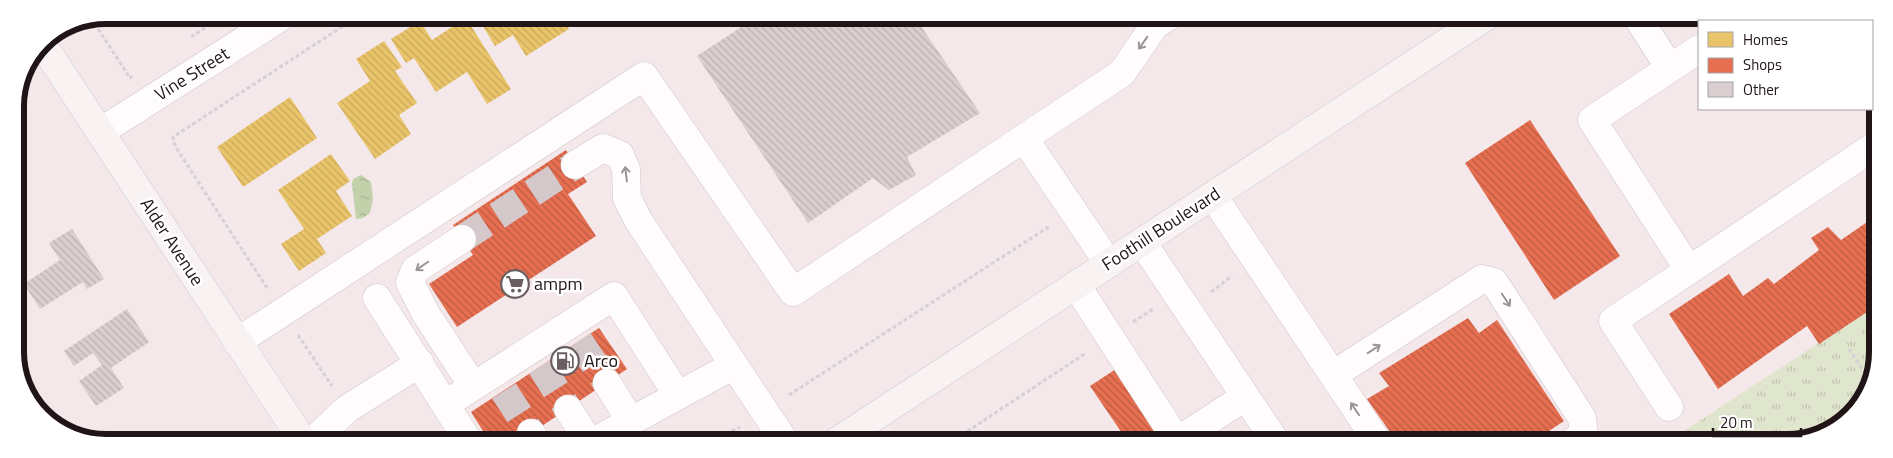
<svg xmlns="http://www.w3.org/2000/svg" width="1893" height="458" font-family="'Titillium Web',sans-serif">
<style>
.grass{fill:url(#grass-tufts)}
.water{fill:url(#water-ripples)}
.homes{fill:url(#homes-back-hatch)}
.shops{fill:url(#shops-back-hatch)}
.building{fill:url(#building-back-hatch)}
.lines{fill:none;stroke-linecap:round;stroke-linejoin:round}
.minor-tunnel{stroke:#d5c8ca;stroke-width:28;stroke-dasharray:28 14;stroke-linecap:butt}
.minor-casing{stroke:#d1c4c6;stroke-width:29}
.major-casing{stroke:#cfc8c9;stroke-width:29}
.path{stroke:#d6d1d2;stroke-width:3;stroke-dasharray:4 2.5;stroke-linecap:butt}
.minor{stroke:#fefcfc;stroke-width:28}
.major{stroke:#f8f2f3;stroke-width:28}
.oneway{stroke:#9b9495}
.labels{text-anchor:middle;stroke-width:5;stroke-linejoin:round;paint-order:stroke}
.street-label{font-size:18px;fill:#211417;stroke:#fff}
.poi-label{font-size:18px;fill:#211417;stroke:#fff;text-anchor:start}
.rim{fill:none;stroke:#211417;stroke-width:6}
</style>
<defs>
<pattern id="grass-tufts" width="24" height="20" patternUnits="userSpaceOnUse" patternTransform="scale(1.25)"><rect width="24" height="20" fill="#e0e5cd"/><path d="M3 7l-1-3M5 7V3M7 7l1-3M15 17l-1-3M17 17v-4M19 17l1-3" fill="none" stroke="#c0c4af"/></pattern>
<pattern id="water-ripples" width="26" height="14" patternUnits="userSpaceOnUse" patternTransform="scale(1.25)"><rect width="26" height="14" fill="#c3d1aa"/><path d="M2 4q2-2 4 0t4 0M15 11q2-2 4 0t4 0" fill="none" stroke="#a7b392"/></pattern>
<pattern id="homes-back-hatch" width="6" height="6" patternUnits="userSpaceOnUse" patternTransform="scale(1.25)"><rect width="6" height="6" fill="#e9c46a"/><path d="M-1 5l2 2M0 0l6 6M5-1l2 2" fill="none" stroke="#c8a85b"/></pattern>
<pattern id="shops-back-hatch" width="6" height="6" patternUnits="userSpaceOnUse" patternTransform="scale(1.25)"><rect width="6" height="6" fill="#e76f51"/><path d="M-1 5l2 2M0 0l6 6M5-1l2 2" fill="none" stroke="#bb5a42"/></pattern>
<pattern id="building-back-hatch" width="6" height="6" patternUnits="userSpaceOnUse" patternTransform="scale(1.25)"><rect width="6" height="6" fill="#daced0"/><path d="M-1 5l2 2M0 0l6 6M5-1l2 2" fill="none" stroke="#bbb0b2"/></pattern>
</defs>
<rect width="100%" height="100%" fill="#f5e8ea"/>
<path class="grass" d="M1876 305V370L1847 421 1793 443H1666Z"/>
<path class="water" d="M361 175 371 182 373 199 370 213 363 218 356 219 352 184 353 179Z"/>
<path class="homes" d="M476 15H560L569 29 526 56 513 35 495 46Z
M594 16H613L604 25Z
M466 18 511 89 487 104 467 72 436 92 414 58 406 63 391 39 420 21 432 40Z
M384 41 402 67 395 71 417 103 399 115 411 134 375 159 337 103 370 81 356 59Z
M290 97 317 138 243 187 217 147Z
M331 154 350 181 336 191 352 216 317 239 326 253 299 271 281 244 304 229 278 190Z"/>
<path class="shops" d="M1530 120 1620 256 1554 300 1465 163Z
M566 150 587 182 568 194 596 236 457 327 429 284 473 255 453 225Z
M1876 216V306L1819 344 1807 326 1718 389 1669 314 1729 274 1743 296 1768 278 1774 284 1819 250 1811 238 1828 227 1841 240Z
M1468 318 1479 333 1497 320 1564 421 1531 443 1397 442 1367 399 1389 386 1379 373Z
M599 328 627 369 518 442H490L471 412Z
M1119 367 1162 432 1147 442H1128L1090 386Z"/>
<path class="building" d="M758 16H914L980 113 907 157 916 175 889 190 873 178 808 223 697 56Z
M72 229 104 279 87 289 83 282 40 309 24 284 60 260 49 243Z
M127 309 149 342 111 368 124 388 96 406 79 381 102 365 93 353 74 366 64 351Z"/>
<g class="lines">
<path class="minor-tunnel" d="M462 239 575 165
M579 341 607 383
M541 366 568 409
M504 391 531 433"/>
<defs>
<path id="minor" d="M1637 17 1670 68
M1741 21 1748 17
M100 132 284 15
M575 165 603 148 620 155 626 169 627 198 638 220 734 365
M1213 196 1378 442
M462 239 415 270 410 283 426 314 473 386
M1142 242 1276 442
M1109 264 1024 138 1122 73 1155 25 1169 16
M1689 270 1592 120 1699 49
M1076 285 1178 442
M377 298 469 442
M237 342 644 76 793 292 1024 138
M1333 375 1482 279 1494 282 1582 418 1584 434 1571 443
M607 383 630 420
M446 404 614 296 677 394
M1669 407 1613 321 1876 145
M568 409 589 442
M531 433 537 442
M313 441 347 409 420 363
M1177 441 1245 397
M593 442 734 365 785 442"/>
<path id="major" d="M41 42 303 441
M836 442 1487 16"/>
</defs>
<use href="#minor" class="minor-casing"/>
<use href="#major" class="major-casing"/>
<path class="path" d="M91 18 130 78 132 76
M191 37 224 15
M267 288 175 146 173 137 360 15
M1211 292 1232 276
M1133 322 1153 309
M298 335 332 386
M1849 349 1870 381
M789 395 1050 226
M362 434 367 441
M708 442 740 427
M951 442 1086 353"/>
<use href="#minor" class="minor"/>
<use href="#major" class="major"/>
</g>
<defs><path id="oneway-shaft" d="M-6 0H5M1.5-3L5.5 0L1.5 3" fill="none" stroke-width="1.6" stroke-linecap="round" stroke-linejoin="round" transform="scale(1.25)"/></defs>
<g class="oneway">
<use href="#oneway-shaft" transform="translate(1143 43) rotate(125)"/>
<use href="#oneway-shaft" transform="translate(626 174) rotate(-97)"/>
<use href="#oneway-shaft" transform="translate(422 266) rotate(145)"/>
<use href="#oneway-shaft" transform="translate(1506 300) rotate(57)"/>
<use href="#oneway-shaft" transform="translate(1374 349) rotate(-33)"/>
<use href="#oneway-shaft" transform="translate(1355 409) rotate(-124)"/>
</g>
<defs>
<symbol id="supermarket-ring" viewBox="-11 -11 22 22"><circle r="9.5" fill="#fff" stroke="#6b5e61" stroke-width="1.5"/><path d="M-6-5.5h2.5l.6 2H6L4.5 2H-2.5L-4.4-4H-6ZM-1.5 3.2a1.3 1.3 0 1 0 .1 0ZM3 3.2a1.3 1.3 0 1 0 .1 0Z" fill="#6b5e61"/></symbol>
<symbol id="fuel-ring" viewBox="-11 -11 22 22"><circle r="9.5" fill="#fff" stroke="#6b5e61" stroke-width="1.5"/><path d="M-5.5-6h7V0h2V4h1.3V-2.5L3-4.5l.8-.8L6-3V5H2.5V1h-1V6h-7ZM-4.2-4.7v3.2H.2V-4.7Z" fill="#6b5e61"/></symbol>
</defs>
<g fill-rule="evenodd">
<use href="#supermarket-ring" x="499" y="268" width="32" height="32"/>
<use href="#fuel-ring" x="549" y="345" width="32" height="32"/>
</g>
<g class="labels">
<g class="street-label">
<text transform="translate(192 74) rotate(-32)" y="6">Vine Street</text>
<text transform="translate(1161 229) rotate(-33)" y="6">Foothill Boulevard</text>
<text transform="translate(172 242) rotate(57)" y="6">Alder Avenue</text>
</g>
<g class="poi-label">
<text x="534" y="290">ampm</text>
<text x="584" y="367">Arco</text>
</g>
</g>
<path d="M0 0H1893V458H0ZM106 24H1787A82 82 0 0 1 1869 106V352A82 82 0 0 1 1787 434H106A82 82 0 0 1 24 352V106A82 82 0 0 1 106 24Z" fill="#fff" fill-rule="evenodd"/>
<path class="rim" d="M106 24H1787A82 82 0 0 1 1869 106V352A82 82 0 0 1 1787 434H106A82 82 0 0 1 24 352V106A82 82 0 0 1 106 24Z"/>
<rect x="1698" y="20" width="175" height="90" fill="#ffffff" stroke="#a6a1a2"/>
<rect x="1708" y="32" width="25" height="15" fill="#e9c46a" stroke="#a6a1a2"/>
<text x="1743" y="45" font-size="15" fill="#211417">Homes</text>
<rect x="1708" y="58" width="25" height="15" fill="#e76f51" stroke="#a6a1a2"/>
<text x="1743" y="70" font-size="15" fill="#211417">Shops</text>
<rect x="1708" y="82" width="25" height="15" fill="#daced0" stroke="#a6a1a2"/>
<text x="1743" y="95" font-size="15" fill="#211417">Other</text>
<path d="M1713 428v8h88v-8" fill="none" stroke="#211417" stroke-width="2.5"/>
<text x="1720" y="428" font-size="15" fill="#211417" stroke="#ffffff" stroke-width="4" paint-order="stroke">20 m</text>
</svg>
